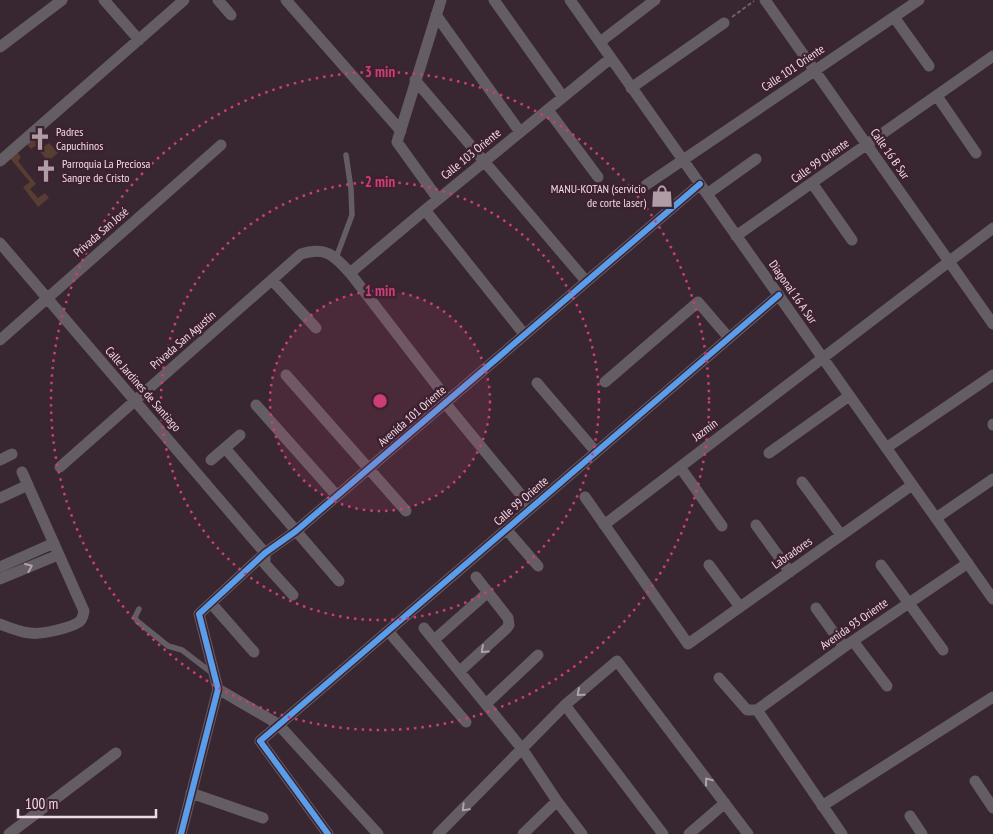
<svg xmlns="http://www.w3.org/2000/svg" width="993" height="834" font-family="'PT Sans Narrow',sans-serif">
<style>
.green{fill:#583d33}
.lines{fill:none;stroke-linecap:round;stroke-linejoin:round}
.path{stroke:#6a6267;stroke-width:2;stroke-dasharray:4 2.5;stroke-linecap:butt}
.lane{stroke:#645d63;stroke-width:5.5}
.street{stroke:#645d63;stroke-width:11}
.cycleway-casing{stroke:#3e2130;stroke-width:9}
.cycleway{stroke:#5a9eea;stroke-width:6}
.oneway{stroke:#b1a2aa}
.ring{fill:none;stroke:#cb3f76;stroke-width:2.5;stroke-dasharray:2.5 5}
.labels{text-anchor:middle;stroke-width:5;stroke-linejoin:round;paint-order:stroke}
.street-label{font-size:12px;fill:#f0dbe4;stroke:#3e2130}
.poi-label{font-size:12px;fill:#f0dbe4;stroke:#3e2130;text-anchor:start}
.centre{fill:#cb3f76;stroke:#3e2130;stroke-width:2.5}
.ring-label{font-size:15px;text-anchor:middle;font-weight:bold;fill:#cb3f76;stroke:#3e2130;stroke-width:5;stroke-linejoin:round;paint-order:stroke}
</style>
<rect width="100%" height="100%" fill="#382730"/>
<path class="green" d="M31 134 42 148 49 143 58 153 48 161 35 146 31 149 24 140Z
M15 149 21 157 18 161 36 184 30 189 38 198 45 193 49 198 38 207 23 187 30 182 8 156Z"/>
<g class="lines">
<path class="path" d="M732 17 754 1"/>
<path class="lane" d="M336 258 352 215 351 189 346 155
M139 609 135 617 137 621 168 646 182 650 212 673"/>
<path class="street" d="M104 0 139 40
M218 0 231 15
M286 0 401 131
M494 0 563 97
M570 0 993 599
M765 0 993 324
M436 15 520 132
M894 17 929 66
M600 42 655 0
M0 47 62 0
M415 80 586 281
M631 88 724 23
M937 96 976 153
M548 110 598 177
M0 161 184 0
M812 183 852 240
M646 185 919 0
M707 194 756 159
M438 199 397 142 441 0
M425 210 524 334
M736 236 993 56
M0 243 265 553
M350 273 425 210 611 58
M272 280 316 328
M0 340 221 145
M286 375 406 511
M605 382 698 302 729 338
M537 383 596 452
M445 403 531 507
M256 405 337 496
M993 424V425
M225 448 339 581
M886 448 993 375
M769 453 849 396
M0 460 12 454
M211 460 240 435
M60 467 301 254C325 246 334 255 350 273L448 400
M680 467 722 526
M802 482 841 535
M585 497 688 644 912 485
M0 498 28 485
M936 518 993 479
M604 525 993 228
M756 525 790 572
M506 529 538 566
M265 553V564L293 595
M709 565 740 607
M881 565 943 650
M0 567 54 543
M0 579 58 555
M211 603 254 652
M816 608 844 647
M0 624C10 628 20 632 30 633 41 635 70 628 79 622 83 619 83 615 84 611L22 472
M424 628 523 750 557 801 582 834
M388 631 466 722
M434 640 487 593
M853 641 887 686
M460 671 507 628 509 625 508 618 476 577
M719 678 747 710H757
M218 689 278 724 378 834
M486 704 538 655
M565 705 663 834
M757 710 844 647 968 563
M757 710 842 834
M975 781 993 808
M191 793 263 818
M822 806 993 697
M910 816 922 834
M9 834 116 753
M181 834 218 689 199 614 265 553 296 531 700 184
M328 834 260 741 779 295
M438 834 565 705 617 661 748 834
M523 834 557 801
M689 834 725 803"/>
<defs>
<path id="cycleway" d="M181 834 218 689 199 614 265 553 296 531 700 184
M328 834 260 741 779 295"/>
</defs>
<use href="#cycleway" class="cycleway-casing"/>
<use href="#cycleway" class="cycleway"/>
</g>
<defs><path id="oneway-chevron" d="M-2-3.5L2.5 0L-2 3.5" fill="none" stroke-width="1.6" stroke-linecap="round" stroke-linejoin="round" transform="scale(1.25)"/></defs>
<g class="oneway">
<use href="#oneway-chevron" transform="translate(29 567) rotate(-23)"/>
<use href="#oneway-chevron" transform="translate(484 650) rotate(138)"/>
<use href="#oneway-chevron" transform="translate(580 693) rotate(139)"/>
<use href="#oneway-chevron" transform="translate(708 781) rotate(-127)"/>
<use href="#oneway-chevron" transform="translate(465 808) rotate(135)"/>
</g>
<circle cx="380" cy="401" r="110" fill="#cb3f76" fill-opacity=".12"/>
<g class="ring">
<circle cx="380" cy="401" r="110"/>
<circle cx="380" cy="401" r="219"/>
<circle cx="380" cy="401" r="329"/>
</g>
<defs>
<symbol id="church-bare" viewBox="-9 -9 18 18"><path d="M-1.2-6h2.4v3.5h3.3v2.4h-3.3V6h-2.4V-.1h-3.3v-2.4h3.3Z" fill="#b09ca5" stroke="#3e2130" stroke-width="2.5" paint-order="stroke"/></symbol>
<symbol id="shop-bare" viewBox="-9 -9 18 18"><path d="M-5-2.5h2.3a2.7 3.5 0 0 1 5.4 0H5L5.5 6h-11ZM-1.5-2.5h3a1.5 2.3 0 0 0-3 0Z" fill="#b09ca5" stroke="#3e2130" stroke-width="2.5" paint-order="stroke"/></symbol>
</defs>
<g fill-rule="evenodd">
<use href="#church-bare" x="24" y="123" width="32" height="32"/>
<use href="#church-bare" x="30" y="155" width="32" height="32"/>
<use href="#shop-bare" x="646" y="180" width="32" height="32"/>
</g>
<g class="labels">
<g class="street-label">
<text transform="translate(793 68) rotate(-34)" y="4">Calle 101 Oriente</text>
<text transform="translate(471 154) rotate(-39)" y="4">Calle 103 Oriente</text>
<text transform="translate(890 154) rotate(55)" y="4">Calle 16 B Sur</text>
<text transform="translate(820 161) rotate(-35)" y="4">Calle 99 Oriente</text>
<text transform="translate(101 232) rotate(-41)" y="4">Privada San José</text>
<text transform="translate(793 292) rotate(55)" y="4">Diagonal 16 A Sur</text>
<text transform="translate(183 340) rotate(-41)" y="4">Privada San Agustín</text>
<text transform="translate(143 389) rotate(49)" y="4">Calle Jardines de Santiago</text>
<text transform="translate(412 416) rotate(-41)" y="4">Avenida 101 Oriente</text>
<text transform="translate(705 430) rotate(-37)" y="4">Jazmín</text>
<text transform="translate(521 501) rotate(-41)" y="4">Calle 99 Oriente</text>
<text transform="translate(792 553) rotate(-35)" y="4">Labradores</text>
<text transform="translate(854 624) rotate(-35)" y="4">Avenida 93 Oriente</text>
</g>
<g class="poi-label">
<text x="56" y="136">Padres<tspan x="56" dy="14">Capuchinos</tspan></text>
<text x="62" y="168">Parroquia La Preciosa<tspan x="62" dy="14">Sangre de Cristo</tspan></text>
<text x="646" y="193" text-anchor="end">MANU-KOTAN (servicio<tspan x="646" dy="14">de corte laser)</tspan></text>
</g>
</g>
<circle cx="380" cy="401" r="8" class="centre"/>
<g class="ring-label">
<text x="380" y="77">3 min</text>
<text x="380" y="187">2 min</text>
<text x="380" y="296">1 min</text>
</g>
<path d="M18 809v8h138v-8" fill="none" stroke="#f0dbe4" stroke-width="2.5"/>
<text x="25" y="809" font-size="15" fill="#f0dbe4" stroke="#3e2130" stroke-width="4" paint-order="stroke">100 m</text>
</svg>
